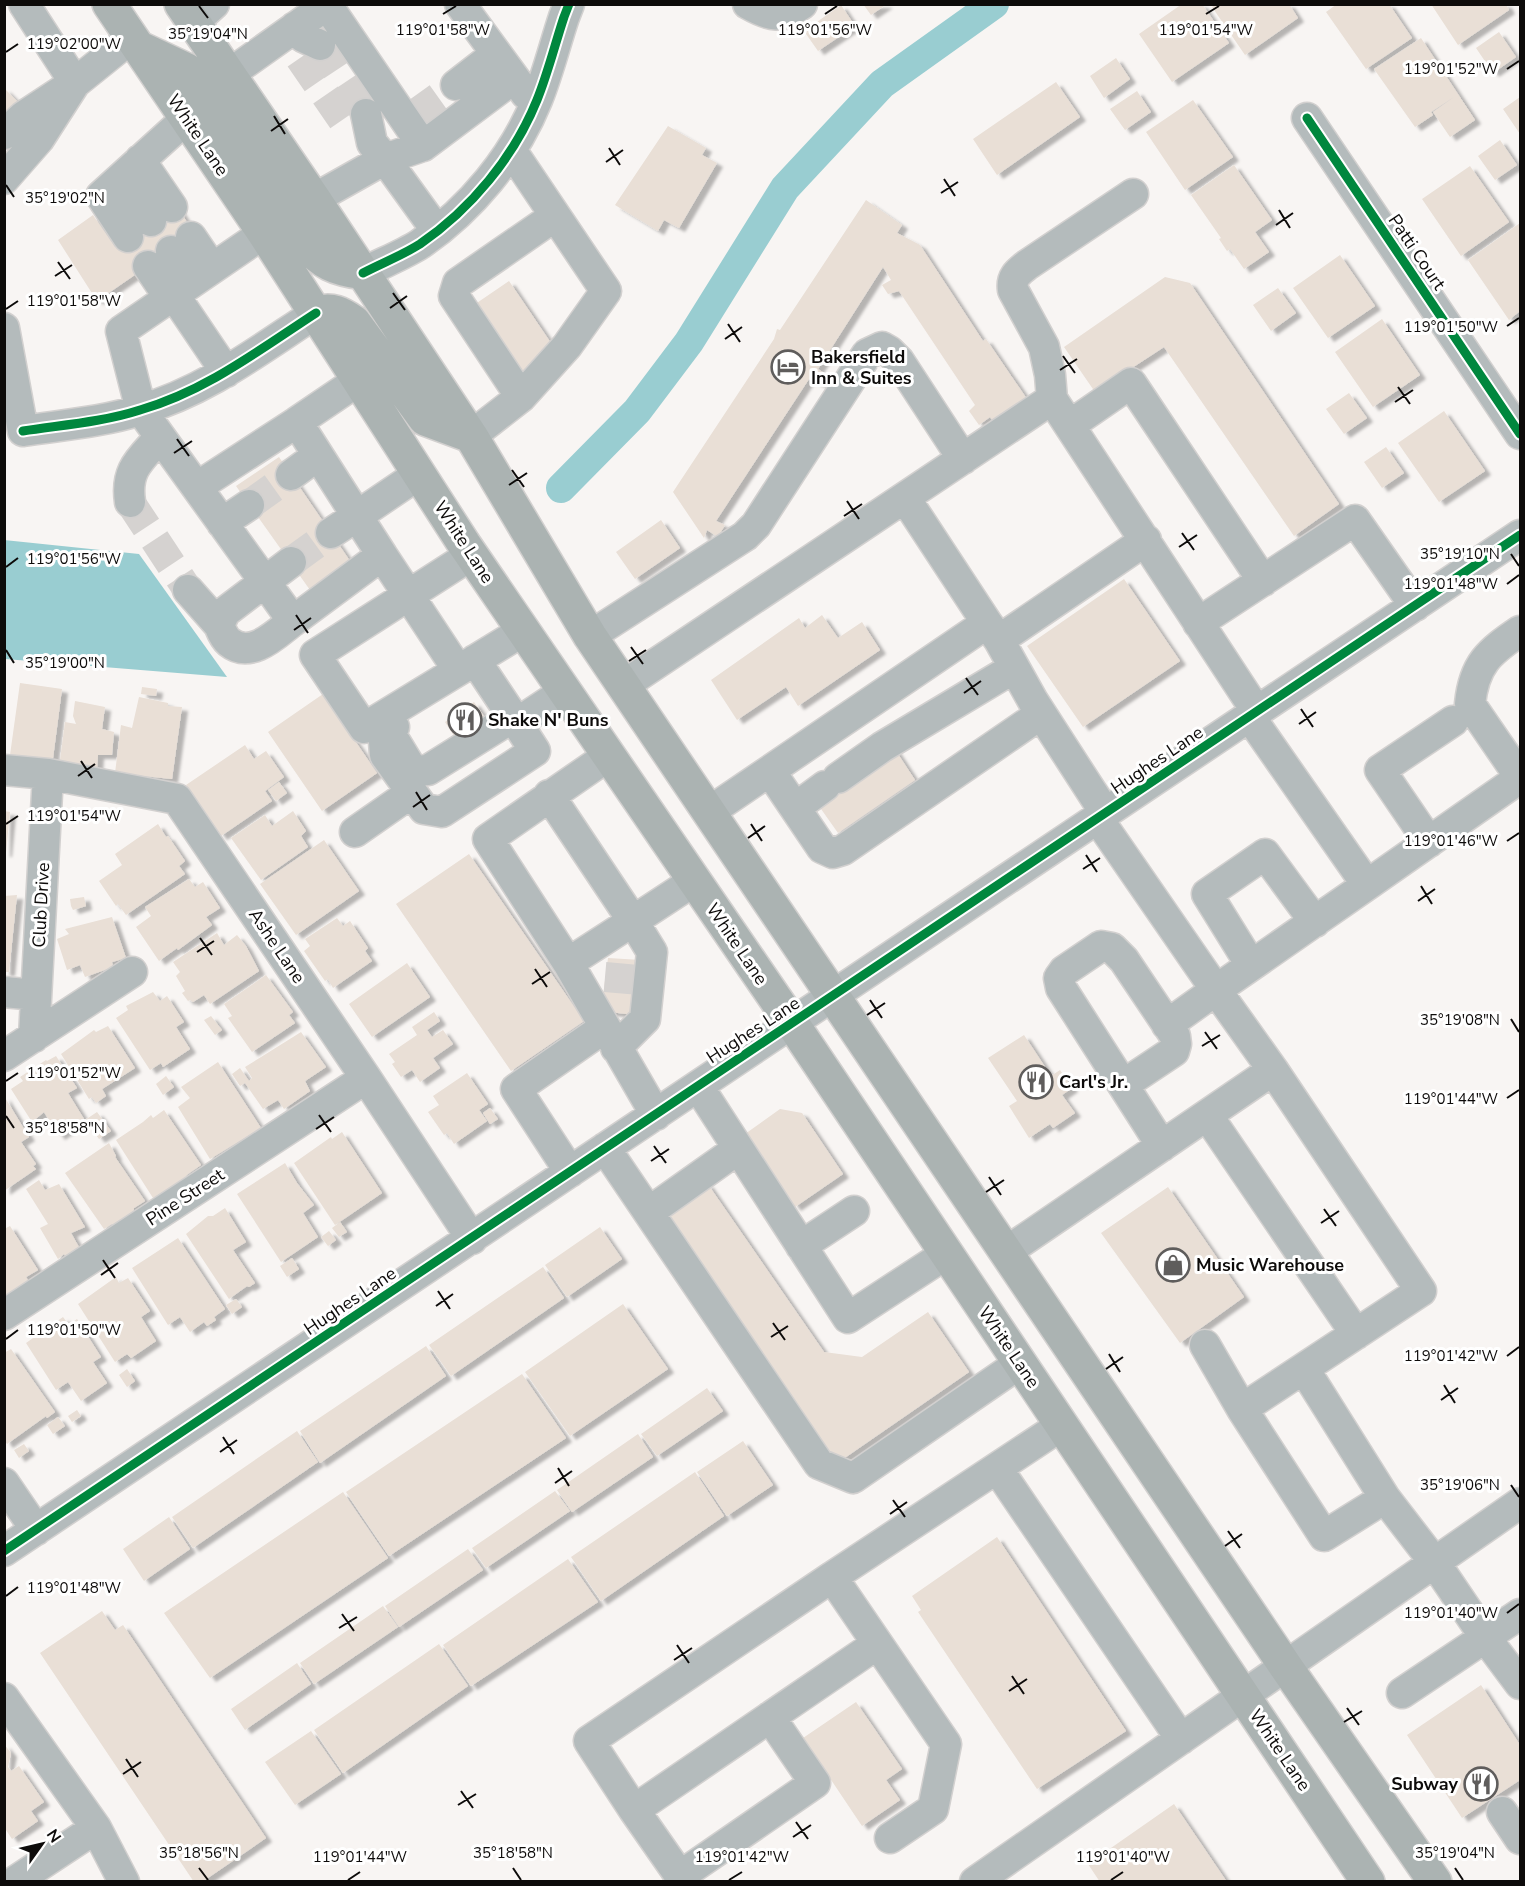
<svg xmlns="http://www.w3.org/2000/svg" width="1525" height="1886" font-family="'Nunito Sans',sans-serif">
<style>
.water{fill:#99cdd1}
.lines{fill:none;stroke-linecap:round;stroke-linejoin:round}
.canal{stroke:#99cdd1;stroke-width:30}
.building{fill:#e9dfd6;filter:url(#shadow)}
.minor-tunnel{stroke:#d5d2d0;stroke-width:30;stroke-dasharray:30 15;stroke-linecap:butt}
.minor-casing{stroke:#d2d0cf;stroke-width:33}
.major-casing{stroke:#d2d0cf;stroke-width:36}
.minor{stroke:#b4bbbc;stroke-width:30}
.major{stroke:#abb3b2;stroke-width:33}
.cycleway-casing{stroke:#fff;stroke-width:13}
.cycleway{stroke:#00873e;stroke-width:9}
.ticks{fill:none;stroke:#0d0b0a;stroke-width:2}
.labels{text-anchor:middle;stroke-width:6;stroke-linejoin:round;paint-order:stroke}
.street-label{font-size:18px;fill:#0d0b0a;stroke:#fff}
.poi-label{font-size:18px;font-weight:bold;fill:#0d0b0a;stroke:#fff;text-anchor:start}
.ticks-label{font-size:15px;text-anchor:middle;fill:#0d0b0a;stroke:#fff;stroke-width:6;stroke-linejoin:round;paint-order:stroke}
</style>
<defs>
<filter id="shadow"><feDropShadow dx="6" dy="4" stdDeviation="1.5" flood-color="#0004"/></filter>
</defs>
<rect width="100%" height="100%" fill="#f8f5f3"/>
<path class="water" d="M4 540 139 554 227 677 5 659Z"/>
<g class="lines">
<path class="canal" d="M561 488 637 411 689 342 785 188 882 84 994 4"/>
</g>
<path class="building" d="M863 4H887L871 15Z
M1182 4H1202L1229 43 1172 82 1139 34Z
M1216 4H1289L1298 18 1245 55 1212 7Z
M1337 4H1389L1412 38 1366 69 1326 12Z
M1431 4H1506L1509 10 1458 45Z
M841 5 855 26 818 51 804 31Z
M1499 32 1516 57 1493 73 1476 48Z
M1421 38 1475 120 1450 137 1433 112 1454 97 1431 112 1433 115 1415 127 1374 69Z
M1116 58 1130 79 1104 98 1090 76Z
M1056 82 1080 117 997 175 973 139Z
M4 88 19 103 4 117Z
M1137 91 1151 112 1125 130 1110 109Z
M1520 97V134L1503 109Z
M1193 100 1233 157 1185 190 1146 132Z
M668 126 706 148 702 155 717 163 679 228 664 220 658 231 615 205Z
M1500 140 1517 165 1495 180 1478 156Z
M1234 165 1272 220 1255 232 1269 252 1244 269 1230 249 1227 251 1219 239 1221 238 1191 195Z
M1470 166 1509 222 1461 256 1422 199Z
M866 200 902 225 897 233 920 245 983 341 986 339 1029 402 993 421 990 417 979 425 969 411 975 405 899 291 888 294 882 285 891 280 883 267 818 369 827 375 823 385 809 379 716 521 725 525 718 537 707 530 704 538 673 492 774 339 777 329 780 330Z
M176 204 194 234 97 301 58 240 93 215 115 247Z
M1520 223V311L1509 320 1468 260Z
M1340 255 1375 306 1328 338 1293 288Z
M1165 277 1190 283 1339 504 1294 536 1164 347 1095 392 1064 347Z
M509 281 555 349 514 376 468 309Z
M1278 288 1296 313 1271 331 1253 305Z
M1382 319 1420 375 1373 407 1335 352Z
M1349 393 1367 418 1344 434 1326 409Z
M1444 411 1485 471 1439 502 1398 443Z
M1386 447 1404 473 1382 488 1364 462Z
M279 457 350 561 310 590 236 486Z
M661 520 680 548 635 579 616 552Z
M1124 579 1180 661 1083 727 1027 646Z
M822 615 838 638 862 622 880 650 798 706 786 687 737 720 711 680 799 618 805 628Z
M20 683 62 689 52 766 6 763V754L10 755Z
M142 687 157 689 156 696 141 694Z
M323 694 377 773 322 811 268 732Z
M139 697 168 703V706L182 707 172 779 115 773 121 725 132 728Z
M75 701 105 707 102 729 114 732 112 755H98L97 769 71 766 67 762 60 760 65 722 76 724 73 716Z
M474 702 486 719 456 739 445 722Z
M245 745 254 759 266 751 284 777 265 791 272 801 221 836 186 785Z
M892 745 915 780 838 833 814 799Z
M279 782 287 793 276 801 268 790Z
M4 811 10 812 6 853H4Z
M293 811 306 831 301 836 308 847 261 880 231 838 265 815 272 826Z
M158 824 166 837 168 836 185 861 179 866 185 874 126 915 118 904 116 906 99 881 122 865 115 854Z
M324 840 359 891 296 935 260 884Z
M469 854 584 1021 511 1071 396 904Z
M189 879 195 887 203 882 220 908 206 917 212 925 178 950 177 948 159 961 136 927 151 916 145 907Z
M17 895 9 972H4V896Z
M84 897 86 906 73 910 71 906 70 899Z
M112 917 126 958 112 962 113 967 85 977 80 965 67 970 57 939 69 934 65 929Z
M337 918 343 926 350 921 368 948 365 951 372 961 333 988 328 979 325 981 304 951 310 946 305 939Z
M217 933 224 945 237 935 246 946 259 971 210 1004 204 995 193 1002 190 1000 188 1001 182 993 185 991 176 976 180 972 173 962Z
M608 958 641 960 635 1015 601 1011Z
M407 963 430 997 372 1037 349 1004Z
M266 975 293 1012 289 1015 295 1023 252 1052 228 1018 232 1016 224 1004Z
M153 992 160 1001 167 996 184 1022 176 1027 190 1049 163 1067 161 1063 150 1070 116 1018 128 1010 126 1006Z
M434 1012 440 1021 427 1030 432 1037 443 1030 453 1044 433 1058 440 1068 420 1082 412 1070 401 1077 392 1064 395 1062 389 1054 417 1035 412 1027Z
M211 1016 222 1030 215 1035 204 1020Z
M108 1026 135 1068 102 1089 106 1096 96 1103 92 1097 89 1099 61 1054 94 1030 96 1032Z
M301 1032 326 1067 305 1081 310 1091 284 1109 278 1100 263 1109 245 1083 240 1086 232 1074 240 1068 249 1081 252 1078 245 1067Z
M1024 1035 1051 1076 1060 1070 1072 1088 1062 1095 1075 1113 1053 1128 1050 1124 1029 1138 1009 1106 1017 1101 988 1058Z
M56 1056 77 1088 68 1093 84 1119 59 1136 44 1112 32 1122 11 1089 23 1081 20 1077 46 1060 47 1061Z
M218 1062 261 1128 210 1159 178 1107 190 1098 181 1087Z
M467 1073 488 1104 479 1110 487 1121 454 1144 447 1133 444 1135 428 1112 439 1105 433 1096Z
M166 1076 174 1087 163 1095 156 1084Z
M4 1096 29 1137 21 1142 36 1164 33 1166 36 1169 4 1191Z
M490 1108 498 1119 490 1124 483 1113Z
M780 1109 802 1113 843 1174 795 1207 745 1134Z
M164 1110 201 1165 188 1174 186 1176 188 1179 153 1198 116 1140 143 1122 151 1115 153 1118Z
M97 1112 111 1131 99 1139 85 1120Z
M342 1132 382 1193 335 1225 294 1163 331 1137 332 1139Z
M109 1143 116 1156 115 1157 145 1201 134 1208 133 1215 116 1226 112 1224 104 1229 65 1173Z
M285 1163 297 1183 314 1205 303 1213 318 1237 281 1262 237 1194Z
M39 1180 45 1190 59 1184 85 1227 71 1233 80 1249 67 1258 64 1254 58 1259 40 1228 48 1224 26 1189Z
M707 1183 824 1352 862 1357 928 1312 969 1372 833 1466 660 1216Z
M1168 1187 1244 1297 1180 1343 1101 1233Z
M225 1208 246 1242 233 1250 255 1283 249 1287 247 1286 229 1299 186 1234 208 1216H213Z
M340 1222 347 1232 339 1237 332 1228Z
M10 1226 38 1270 26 1277 29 1282 4 1297V1229Z
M600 1227 622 1259 567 1297 545 1265Z
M329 1231 336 1240 328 1246 321 1237Z
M178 1238 225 1309 214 1317 216 1320 207 1326 204 1322 190 1332 180 1317 168 1325 132 1268Z
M292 1258 299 1269 287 1277 280 1266Z
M543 1267 564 1298 451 1376 429 1345Z
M116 1277 119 1283 128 1278 150 1311 141 1317 156 1341 131 1358 127 1354 115 1362 78 1304Z
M236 1299 242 1307 232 1314 226 1305Z
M623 1304 668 1369 570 1436 525 1372Z
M63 1317 69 1325 77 1319 101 1357 93 1362 107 1383 81 1401 68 1382 56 1390 26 1343Z
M426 1346 446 1376 320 1463 300 1431Z
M11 1349 55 1412 47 1418 46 1416 7 1444 4 1440V1353Z
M127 1369 135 1381 127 1387 119 1375Z
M522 1374 566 1438 389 1556 346 1492Z
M707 1388 723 1411 657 1456 641 1434Z
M77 1410 81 1416 72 1422 68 1416Z
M58 1417 65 1426 53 1434 47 1425Z
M297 1431 318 1462 193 1548 172 1517Z
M638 1434 653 1457 572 1512 557 1490Z
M743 1441 773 1485 727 1516 697 1472Z
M24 1444 29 1451 19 1458 14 1450Z
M695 1472 724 1516 601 1601 571 1557Z
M555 1491 570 1511 486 1568 472 1548Z
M343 1492 388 1558 210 1678 164 1613Z
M169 1517 190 1549 144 1581 123 1549Z
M997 1537 1126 1731 1037 1789 918 1612 921 1610 912 1596Z
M468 1549 483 1570 399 1627 385 1606Z
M568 1559 598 1602 471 1686 443 1645Z
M383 1606 398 1627 314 1684 300 1663Z
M102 1611 115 1630 123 1625 266 1838 202 1882H194L40 1653Z
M439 1644 468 1686 343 1773 314 1730Z
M297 1663 311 1684 245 1730 231 1709Z
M1481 1685 1520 1745V1780L1462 1818 1407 1735Z
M856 1702 902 1769 886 1780 900 1800 862 1826 803 1738Z
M311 1731 341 1774 295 1805 265 1762Z
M4 1744 11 1753 8 1767 11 1771 19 1766 44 1802 31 1811 38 1821 12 1839 4 1827Z
M1174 1804 1227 1882H1100L1088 1864Z"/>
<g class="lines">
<path class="minor-tunnel" d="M320 45 366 114
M300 58 347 126
M414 115 456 85
M130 502 188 590
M249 505 291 475
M291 562 331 533
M605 977 639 980"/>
<defs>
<path id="minor" d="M24 4 75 83 131 38
M460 4 526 94
M748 4C771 17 781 19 802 4
M327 5 423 146
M193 23 214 4
M295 27 303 37 320 45
M228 75 328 4
M456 85 496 54
M1307 118 1520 434
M4 134 24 116 65 89
M140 160 172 207
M122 177 151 221
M4 179 39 139 75 83
M314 199 385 159 372 143 366 114
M437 231 385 159 423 146 514 78
M264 233 121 331 141 410 293 621 382 555 357 516 331 533
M128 237 101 196 187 118
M191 237 212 268
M171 251 192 282
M148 266 169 297
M363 273C382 263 403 255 420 244 471 209 514 157 537 100 548 73 555 44 564 17L569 4
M174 295 226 372
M4 328 23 431
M359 380 297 422 357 516 419 474
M521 397 454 296 458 283 555 216
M1052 399 1050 375 1044 347 1013 290C1011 277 1018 272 1027 265L1133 194
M1070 425 1131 383 1263 581
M23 431C62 425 103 422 140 410 206 391 259 350 316 313
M471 436 521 397 567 346 606 291 511 150
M291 475 317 456
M197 487 297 422
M130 502C125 469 141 459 160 437
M222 523 249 505
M382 555 458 670
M471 555 315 655 364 728 523 631
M291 562 225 612 219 625C221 630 224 638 229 642 251 660 276 634 293 621
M188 590 219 625
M987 623 999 640 1033 701 1106 814
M1198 623 1355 520 1415 606
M1520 631C1489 652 1474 664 1470 704L1520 777
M590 636 745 536 756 525 867 354 882 347 889 351 899 361 963 459
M999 640 1146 540
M475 660 517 723
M624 685 1052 399 1257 712
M394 727 384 741 385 755 424 809 442 812 535 751 517 723 564 692
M396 743 413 771 428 770 513 717
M608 756 488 839 568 963 656 1115
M4 770 48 774 177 799 366 1078 472 1239
M770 771 822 848 833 853 843 850 1041 714
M838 778 882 747 1014 668
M549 795 633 921 694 881
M795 808 825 786
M709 812 987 623 905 498
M1098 819 1216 990 1367 885 1250 717
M355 832 411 793
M1429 842 1380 770 1453 721
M1367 885 1520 778
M568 963 633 921 652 952 645 1019 616 1048
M1251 965 1207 894 1265 854 1315 922
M4 992 36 995
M1167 1025 1216 990 1273 1070
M34 1037 48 774
M4 1056 132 972
M1123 1085 1174 1051 1176 1044 1175 1036 1124 960 1112 948 1101 946 1064 971 1059 978 1061 988 1162 1146
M698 1086 848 1318 946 1254
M1207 1115 1356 1334
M605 1148 819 1464 853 1478 1020 1363
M570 1172 516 1089 604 1028
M649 1212 738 1149
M801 1246 854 1211
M1006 1252 1273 1070 1421 1291 1242 1409 1324 1536 1385 1498 1435 1563 1485 1637 1520 1684
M4 1315 366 1078
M1205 1345 1242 1409
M1304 1369 1385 1498
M997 1468 1181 1739
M4 1483 36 1530
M4 1551 1520 535
M832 1577 589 1741 634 1810 877 1644
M1402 1693 1520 1614
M4 1698 96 1828 14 1882
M634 1810 680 1876 815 1783 770 1717
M1502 1812 1520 1839
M96 1828 124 1882
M890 1838 933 1809 946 1744 832 1577 1062 1425
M975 1882 1520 1503"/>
<path id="major" d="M109 4 264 233 464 544 792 1023 1368 1882
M181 4 314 199 471 436 590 636 1286 1667 1435 1882
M140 48 187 70 304 243C324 264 334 269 363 273
M316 313C332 308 341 313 354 322L425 419 471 436"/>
</defs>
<use href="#minor" class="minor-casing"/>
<use href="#major" class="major-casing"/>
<use href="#minor" class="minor"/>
<use href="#major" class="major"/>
<defs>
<path id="cycleway" d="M1307 118 1520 434
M363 273C382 263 403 255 420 244 471 209 514 157 537 100 548 73 555 44 564 17L569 4
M23 431C62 425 103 422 140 410 206 391 259 350 316 313
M4 1551 1520 535"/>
</defs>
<use href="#cycleway" class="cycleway-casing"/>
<use href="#cycleway" class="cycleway"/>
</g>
<path class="ticks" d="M199 6 208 18M443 14 456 6M825 14 837 6M1206 14 1219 6M6 52 18 44M1507 69 1519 61M274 116 285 134M271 131 288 119M609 148 620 165M606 162 623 150M944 179 955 196M6 185 14 197M941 193 958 182M1279 210 1290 228M1276 225 1293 213M58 262 70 279M55 276 72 265M393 293 405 310M390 308 407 296M6 309 18 301M728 324 740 342M1507 326 1519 318M725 339 742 327M1063 356 1075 373M1060 370 1077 359M1398 387 1410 404M1395 402 1413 390M177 439 189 456M174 453 192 441M512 470 524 487M509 485 527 473M847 501 859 519M844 516 862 504M1182 533 1194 550M1179 547 1197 535M1511 554 1519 566M6 567 18 558M1507 584 1519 575M296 615 308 633M294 630 311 618M631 647 643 664M6 650 14 663M629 661 646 650M966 678 978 695M964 693 981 681M1301 709 1313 727M1299 724 1316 712M81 761 92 778M78 776 95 764M416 792 427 810M413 807 430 795M6 824 18 816M751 824 762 841M748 838 765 826M1507 841 1519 833M1086 855 1097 872M1083 869 1100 858M1421 886 1432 904M1418 901 1435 889M200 938 212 955M197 952 214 941M535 969 547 987M532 984 550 972M870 1000 882 1018M867 1015 885 1003M1511 1019 1519 1032M1205 1032 1217 1049M1202 1046 1220 1035M6 1081 18 1073M1507 1098 1519 1090M319 1115 331 1132M6 1116 14 1128M316 1129 334 1117M654 1146 666 1163M651 1161 669 1149M989 1177 1001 1195M986 1192 1004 1180M1324 1209 1336 1226M1321 1223 1339 1211M103 1260 115 1278M101 1275 118 1263M438 1291 450 1309M436 1306 453 1294M773 1323 785 1340M771 1337 788 1326M6 1339 18 1330M1109 1354 1120 1372M1507 1356 1519 1347M1106 1369 1123 1357M1444 1385 1455 1403M1441 1400 1458 1388M223 1437 234 1454M220 1452 237 1440M558 1468 569 1486M555 1483 572 1471M1511 1485 1519 1497M893 1500 905 1517M890 1514 907 1502M1228 1531 1240 1548M1225 1546 1242 1534M6 1596 18 1587M1507 1613 1519 1604M342 1614 354 1631M339 1628 357 1617M677 1645 689 1663M674 1660 692 1648M1012 1676 1024 1694M1009 1691 1027 1679M1347 1708 1359 1725M1344 1722 1362 1711M126 1759 138 1777M123 1774 141 1762M461 1791 473 1808M458 1805 476 1794M796 1822 808 1839M793 1837 811 1825M199 1868 208 1880M513 1868 521 1880M1455 1868 1463 1880M348 1880 360 1872M729 1880 742 1872M1111 1880 1123 1872"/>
<defs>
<symbol id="hotel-ring" viewBox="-11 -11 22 22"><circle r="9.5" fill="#fff" stroke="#5f5d5c" stroke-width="1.5"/><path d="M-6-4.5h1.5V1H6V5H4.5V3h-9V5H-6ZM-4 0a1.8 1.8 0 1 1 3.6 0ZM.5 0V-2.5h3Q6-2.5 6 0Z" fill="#5f5d5c"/></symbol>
<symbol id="restaurant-ring" viewBox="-11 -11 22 22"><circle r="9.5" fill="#fff" stroke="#5f5d5c" stroke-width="1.5"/><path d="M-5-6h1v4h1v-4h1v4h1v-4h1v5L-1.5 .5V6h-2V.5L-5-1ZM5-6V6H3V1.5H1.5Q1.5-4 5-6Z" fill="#5f5d5c"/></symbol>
<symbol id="shop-ring" viewBox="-11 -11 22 22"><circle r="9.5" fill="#fff" stroke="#5f5d5c" stroke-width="1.5"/><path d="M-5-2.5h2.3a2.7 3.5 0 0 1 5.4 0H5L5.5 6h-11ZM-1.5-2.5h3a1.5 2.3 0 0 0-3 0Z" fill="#5f5d5c"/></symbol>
</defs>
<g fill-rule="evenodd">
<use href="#hotel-ring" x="769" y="348" width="38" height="38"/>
<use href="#restaurant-ring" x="446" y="701" width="38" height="38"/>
<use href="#restaurant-ring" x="1017" y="1063" width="38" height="38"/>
<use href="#shop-ring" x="1154" y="1246" width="38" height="38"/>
<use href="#restaurant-ring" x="1462" y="1765" width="38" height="38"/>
</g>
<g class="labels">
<g class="street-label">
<text transform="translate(198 135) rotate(56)" y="6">White Lane</text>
<text transform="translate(1417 252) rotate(56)" y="6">Patti Court</text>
<text transform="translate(464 542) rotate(57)" y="6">White Lane</text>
<text transform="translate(1157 760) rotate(-34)" y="6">Hughes Lane</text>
<text transform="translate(41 905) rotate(-87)" y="6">Club Drive</text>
<text transform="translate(737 944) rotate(56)" y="6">White Lane</text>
<text transform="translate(277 946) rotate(56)" y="6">Ashe Lane</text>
<text transform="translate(753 1030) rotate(-33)" y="6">Hughes Lane</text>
<text transform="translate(185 1197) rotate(-33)" y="6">Pine Street</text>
<text transform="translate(350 1301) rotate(-34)" y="6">Hughes Lane</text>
<text transform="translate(1009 1347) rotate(56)" y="6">White Lane</text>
<text transform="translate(1280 1750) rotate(56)" y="6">White Lane</text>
</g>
<g class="poi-label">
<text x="811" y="363">Bakersfield<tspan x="811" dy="21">Inn &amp; Suites</tspan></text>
<text x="488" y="726">Shake N' Buns</text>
<text x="1059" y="1088">Carl's Jr.</text>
<text x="1196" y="1271">Music Warehouse</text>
<text x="1458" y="1790" text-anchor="end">Subway</text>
</g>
</g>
<g class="ticks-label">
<text x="443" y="35">119°01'58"W</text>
<text x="825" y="35">119°01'56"W</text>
<text x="1206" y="35">119°01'54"W</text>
<text x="208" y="39">35°19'04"N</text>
<text x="74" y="49">119°02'00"W</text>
<text x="1451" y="74">119°01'52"W</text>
<text x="65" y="203">35°19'02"N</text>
<text x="74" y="306">119°01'58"W</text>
<text x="1451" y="332">119°01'50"W</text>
<text x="1460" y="559">35°19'10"N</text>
<text x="74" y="564">119°01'56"W</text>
<text x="1451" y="589">119°01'48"W</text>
<text x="65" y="668">35°19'00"N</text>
<text x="74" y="821">119°01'54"W</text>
<text x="1451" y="846">119°01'46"W</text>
<text x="1460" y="1025">35°19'08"N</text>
<text x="74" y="1078">119°01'52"W</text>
<text x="1451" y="1104">119°01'44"W</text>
<text x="65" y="1133">35°18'58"N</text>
<text x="74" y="1335">119°01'50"W</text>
<text x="1451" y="1361">119°01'42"W</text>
<text x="1460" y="1490">35°19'06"N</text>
<text x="74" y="1593">119°01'48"W</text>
<text x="1451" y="1618">119°01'40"W</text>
<text x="199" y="1858">35°18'56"N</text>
<text x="513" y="1858">35°18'58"N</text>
<text x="1455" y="1858">35°19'04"N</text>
<text x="360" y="1862">119°01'44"W</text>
<text x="742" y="1862">119°01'42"W</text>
<text x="1123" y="1862">119°01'40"W</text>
</g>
<rect width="1525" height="1886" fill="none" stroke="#0d0b0a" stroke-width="12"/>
<g transform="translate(42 1844) rotate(56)" stroke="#ffffff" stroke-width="4.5" paint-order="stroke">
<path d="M0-4.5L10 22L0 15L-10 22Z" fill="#0d0b0a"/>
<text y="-9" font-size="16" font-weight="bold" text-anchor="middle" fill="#0d0b0a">N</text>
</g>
</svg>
